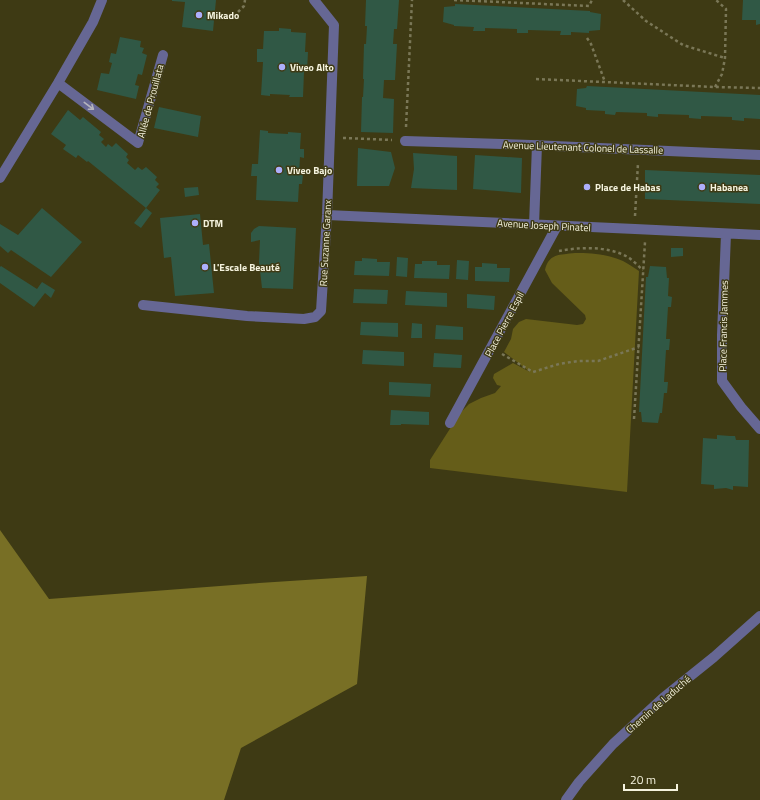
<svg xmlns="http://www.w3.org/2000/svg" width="760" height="800" font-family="'Titillium Web',sans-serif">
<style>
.green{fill:#655d19}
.forest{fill:#786f25}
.building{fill:#305845}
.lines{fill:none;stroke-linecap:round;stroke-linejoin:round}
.path{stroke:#7a7757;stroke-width:2.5;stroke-dasharray:3 3;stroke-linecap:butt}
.minor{stroke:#666794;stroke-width:10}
.oneway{stroke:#b5b4bd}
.poi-dot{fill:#adaffb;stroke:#3e3a14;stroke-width:1.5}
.labels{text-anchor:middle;stroke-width:3;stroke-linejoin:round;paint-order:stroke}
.poi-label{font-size:10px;font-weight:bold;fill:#f5f3de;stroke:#3e3a14;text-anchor:start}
.street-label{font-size:10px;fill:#f5f3de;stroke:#3e3a14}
</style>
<rect width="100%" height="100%" fill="#3e3a14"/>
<path class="green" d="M575 253C591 253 608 254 623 261 629 264 634 268 639 271L627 492 430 468V460L460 413 469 404 481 398 495 393 501 386 497 385 493 378 494 374 513 363 530 372 504 352 511 339 513 329 519 322 526 319 577 325 583 324 586 319 585 315 552 283 545 270C549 253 560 255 575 253Z"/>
<path class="forest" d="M0 530 49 599 259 583 367 576 357 684 241 748 224 800H0Z"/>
<path class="building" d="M172 0H216L213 31 182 27 185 2 172 1Z
M366 0H399L397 29H394L393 44H397L395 80H384L383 98 394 99 393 133 361 132 362 97H363L364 79H363L364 44H366L367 26H365Z
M743 0H760V24L756 25V20H742Z
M455 4 590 11V12L601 14 600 30 589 31V33L571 32V35H560L561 31 528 30V33H517V29L485 28V31H473L474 27 454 26V25L443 22 444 7 455 6Z
M279 28 291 29V32L306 33 305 52H308L307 72H304L303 97H289L290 95 270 94V96L261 95 263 62H257V49H263L264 31H279Z
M120 37 141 41 140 47 144 48 142 53 147 55 142 75 138 74 135 85 139 86 136 99 97 90 101 73 109 74 112 63 109 62 111 53 116 54Z
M587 86 760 95V119L744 118V121L732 120V117L701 116V119L689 118V115L658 114V117L647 116V113L616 112 615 115 605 114V111L586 110V108L576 106 577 89 586 88Z
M159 107 201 116 198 137 154 128Z
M68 110 80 120 83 117 101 132 99 135 104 139 101 142 106 147 108 144 112 147 116 143 128 154 126 157 129 160 127 163 135 170 138 167 142 170 146 167 157 177 155 180 159 184 156 187 160 190 146 208 88 161 87 162 78 155 76 158 63 149 66 145 51 134Z
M260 130 268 131V133L288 134V132L301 133 300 149H304V158L300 157 299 175H303L302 184H299L298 202 256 200 257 176H251L252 164H258Z
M358 148 391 152 395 168 389 186H357Z
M413 153 457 156V190L411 188 414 169Z
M475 155 522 158 521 193 473 189Z
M645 170 760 175V204L645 199Z
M198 187 199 195 185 197 184 188Z
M42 208 82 242 51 277 11 250 8 253 0 246V224L18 235Z
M146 208 152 213 141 228 134 223Z
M200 214 203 245 209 244 214 293 175 296 171 257 164 258 160 218Z
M259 226 296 228 293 289 262 288 259 262 260 240 251 242V233L254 229Z
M671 248H683V256L671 257Z
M397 257 408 258 407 277 396 276Z
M362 258 377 259V262H390L389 276 354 275 355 261H362Z
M457 260 469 261 468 280 456 279Z
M422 261H437V265H450L449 279 414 278 415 264H422Z
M482 263 497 264V268H510L509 282 475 281V267H482Z
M1 266 37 289 42 282 55 290 51 298 45 293 34 307 0 283V267Z
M650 266 666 267 667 278H669L668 296 672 297 671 307H668L666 339H670L669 350H666L664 382H668L667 393H664L662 413H660L658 423 642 422 641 412H639L646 277H648Z
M354 289 388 290 387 304 353 303Z
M406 291 447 293V307L405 305Z
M467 294 495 296 494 310 467 308Z
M361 322 398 323V337L360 335Z
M412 323 422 324V338H411Z
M436 325 463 327V340L435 339Z
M363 350 404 352V366L362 364Z
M434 353 462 355 461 368 433 367Z
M389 382 431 384 430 397 389 395Z
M391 410 429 412V425L401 424V425H390Z
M717 435 730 436H735L736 440H749L748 487 733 486V490L726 488 714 489V485L701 484 703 438 717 439Z"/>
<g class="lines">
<path class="path" d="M454 0 589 6 592 0
M623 0 646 21 683 45 725 58
M238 12 244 6 245 0
M587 38 591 44 605 82
M536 79 715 87 760 88
M715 87 722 74 725 58 726 9 716 0
M406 127 412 0
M343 138 392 140
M635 216 638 163
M559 251C580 247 606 246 626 256 632 259 638 266 643 270
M502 354 533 372 559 364 578 361H598L639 347
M634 419 645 242"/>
<path class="minor" d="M58 83 138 143 163 55
M405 141 531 145 760 155
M0 178 58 83 93 22 102 0
M327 215 635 229 760 235
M534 225 537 145
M726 234 722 335V381L741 407 760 429
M143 305 247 316 304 319 315 317 321 311 327 215 334 25 314 0
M450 423 557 226
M566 800 579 782 613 744 663 698 714 657 760 616"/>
</g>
<defs><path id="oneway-shaft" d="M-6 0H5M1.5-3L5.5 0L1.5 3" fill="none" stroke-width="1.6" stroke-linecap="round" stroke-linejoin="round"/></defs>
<use class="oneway" href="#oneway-shaft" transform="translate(89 106) rotate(37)"/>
<g class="poi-dot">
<circle cx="199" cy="15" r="4"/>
<circle cx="282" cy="67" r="4"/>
<circle cx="279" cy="170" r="4"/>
<circle cx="587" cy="187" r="4"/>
<circle cx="702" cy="187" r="4"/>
<circle cx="195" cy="223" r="4"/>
<circle cx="205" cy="267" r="4"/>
</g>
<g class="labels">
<g class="poi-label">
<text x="207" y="19">Mikado</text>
<text x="290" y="71">Viveo Alto</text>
<text x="287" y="174">Viveo Bajo</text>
<text x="595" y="191">Place de Habas</text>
<text x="710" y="191">Habanea</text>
<text x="203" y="227">DTM</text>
<text x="213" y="271">L'Escale Beauté</text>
</g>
<g class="street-label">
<text transform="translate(150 101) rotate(-75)" y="4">Allée de Prouillata</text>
<text transform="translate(583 147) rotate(2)" y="4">Avenue Lieutenant Colonel de Lassalle</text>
<text transform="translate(544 225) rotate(3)" y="4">Avenue Joseph Pinatel</text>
<text transform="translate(325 243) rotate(-87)" y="4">Rue Suzanne Garanx</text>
<text transform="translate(504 324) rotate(-62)" y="4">Place Pierre Espil</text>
<text transform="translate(723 326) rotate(-89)" y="4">Place Francis Jammes</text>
<text transform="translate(658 704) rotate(-41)" y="4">Chemin de Laduché</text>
</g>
</g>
<path d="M624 784v6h53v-6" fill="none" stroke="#f5f3de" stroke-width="2"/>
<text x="630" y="784" font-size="12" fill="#f5f3de" stroke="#3e3a14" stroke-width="3" paint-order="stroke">20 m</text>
</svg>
